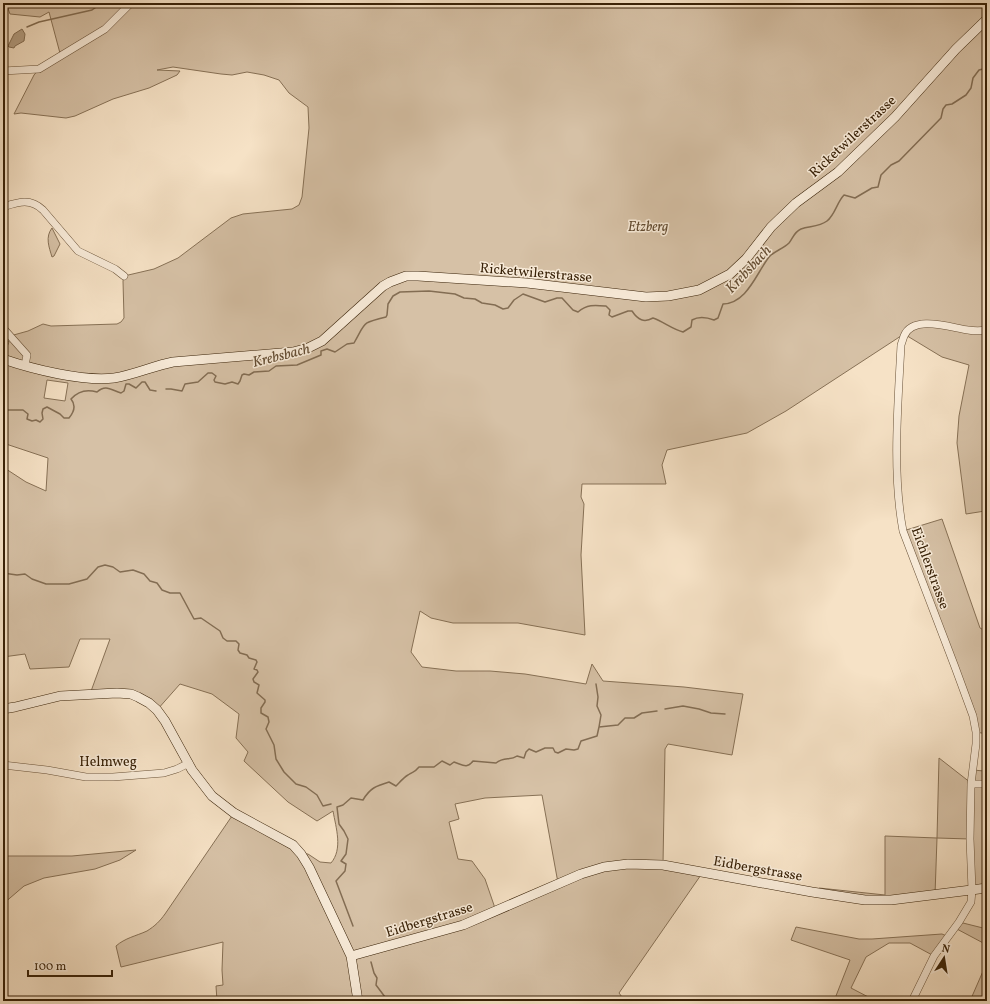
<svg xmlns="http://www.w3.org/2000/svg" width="990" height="1004" font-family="Vollkorn,serif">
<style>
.green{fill:#d6c1a6;stroke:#877156;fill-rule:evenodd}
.water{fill:#b5a085;stroke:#836d53}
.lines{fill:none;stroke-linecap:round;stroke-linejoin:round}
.stream{stroke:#836d53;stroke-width:1.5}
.street-casing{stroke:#685137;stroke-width:8}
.secondary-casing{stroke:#382107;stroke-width:10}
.street{stroke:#f9ecda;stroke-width:7}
.secondary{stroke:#f9ecda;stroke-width:9}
.labels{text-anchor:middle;stroke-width:3;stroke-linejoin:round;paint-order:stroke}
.street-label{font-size:14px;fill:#382107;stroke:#f9ecda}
.park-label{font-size:14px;font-style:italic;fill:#60492f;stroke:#f9ecda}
.water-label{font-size:15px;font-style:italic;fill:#644d33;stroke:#f9ecda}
</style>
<rect width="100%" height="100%" fill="#f6e2c6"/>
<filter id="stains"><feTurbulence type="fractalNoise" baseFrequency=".005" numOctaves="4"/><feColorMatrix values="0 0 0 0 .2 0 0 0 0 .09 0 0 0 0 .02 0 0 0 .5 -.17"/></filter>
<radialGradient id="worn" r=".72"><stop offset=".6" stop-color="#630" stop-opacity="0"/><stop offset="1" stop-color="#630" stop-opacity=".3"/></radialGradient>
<path class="green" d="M6 3H987V517L985 511 966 514 957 443 959 416 969 365 942 357 904 334 786 411 747 433 667 450 662 465 666 484H582L581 497 584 504 581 555 585 635 518 623H453L431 618 420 611 411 652 422 667 456 671H490L525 674 586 684 592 664 603 681 684 687 743 694 732 755 668 744 665 749 663 864 703 872 619 993 625 1001H217L216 986 223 985 222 970 223 942 121 967 116 946C125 938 136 936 147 931 155 926 160 921 165 914L234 813 301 854H308L320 862 331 863C343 849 336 828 333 811L317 821 288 802 244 761 248 752 236 738 239 714 212 694 180 684 157 710 138 697 90 694 110 639H80L69 667 30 669 25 654 3 657V467L26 482 46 491 48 458 3 443V357L9 342 3 335V328L10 336 28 331 43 324 51 326 117 324 121 322 124 318 123 281 124 276 154 269 178 258 231 218 243 214 292 209 299 205 302 197 309 128 308 107 289 93 279 80 264 75 247 72 232 75 221 74 173 67 157 70 180 71 177 75 149 88 113 99 75 116 66 118 21 113 14 114 34 75 39 69 61 57 49 12 40 17 10 14ZM47 380 68 383 65 401 44 398ZM542 795 558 883 496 911 485 879 472 861 458 859 449 822 459 819 455 804 485 798Z
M52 228 60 244 54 256 52 257C49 247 45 237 52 228Z
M942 519 980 628 987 632V734L976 732 903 531Z
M987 747V888L972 890 970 839 937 838 935 895 891 900 820 893 819 888 885 895V836L937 838 939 758 971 783 973 770 984 771Z
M136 850 120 860 95 869 44 878 24 886 3 904V856H72Z
M959 922 987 929V945L955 928Z
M796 927 859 939H872L942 934 949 937 934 956 910 943H889L866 957 851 988 876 1001H834L850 960 791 940Z
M987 962V1001H970Z"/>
<path class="water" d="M22 29 25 34 24 41 15 46 14 48 9 47 8 46 14 34Z"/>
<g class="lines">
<path class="stream" d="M27 27 39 22 92 10 102 3
M166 389H171L182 391 185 384 198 382 208 373H212L216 376 214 380 215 382 225 384 232 382 238 384 240 381 242 375 244 374 249 375 254 372 269 371 276 366 297 365 321 355V351L327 349 335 352 347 344 354 343C366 322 361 323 386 317L387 315 388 304 393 296 400 292 429 291 455 294 464 298 475 299 482 303 495 305 503 309 508 308 514 300 523 294 545 302 557 298H562L573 310 578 312C587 304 595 305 606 306L610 310 609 315 612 317 628 311H632C638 320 644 323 653 318 664 322 672 329 683 332L691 327 692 320C699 316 706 317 714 320L718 318 723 304C747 303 756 274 769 257 774 251 783 249 789 243 793 238 794 232 801 229 810 226 819 227 827 221 835 215 837 202 844 195L855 198 872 188 878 187 881 175 891 165 899 161 941 118 943 109 946 105 952 104 966 95 971 88 973 78 979 70 987 68
M3 410H23L28 414 27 419 32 421 36 420 40 422 43 419 42 413 43 409 47 407 60 414 64 418H69C74 412 76 405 71 399 78 391 87 389 97 392 106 384 111 390 121 393L124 391 126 384H129L136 388 142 382H145L150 390 156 391
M3 573 17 575 25 574 32 579 46 584H69L87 579 98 567 105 565 113 567 120 572 133 570 144 574 150 581 157 583 162 590 170 593H180L194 619 201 618 220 631 223 638 227 641H236L239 644 238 650 240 653 247 655 249 658 256 660 257 662 254 669 257 670 258 672 253 679 254 682 259 685 257 693 265 700V702L261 708V713L268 717 269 722 266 729 274 745 276 759 284 772 296 784 306 787 317 795 323 806 331 804
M596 684 598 697 597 706 601 715 599 727
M665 709 683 706 699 709 711 713 725 714
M353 926 336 881 345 871 346 864 341 861 346 854 348 839 344 831 339 824 337 807 343 805 351 798 363 800C370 788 376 786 389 782L396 786C400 782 403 778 408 775 414 771 414 773 419 767H434L442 761 450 765 454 762C463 765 467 769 473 761L496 763C504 756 510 761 517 756L524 758 526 752 529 749 536 752 545 748H553L555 752 558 753 566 749 574 750 578 749 581 741 597 736 599 727 618 725 625 718H634L642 713 657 711
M371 962 374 973 377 978 376 985 388 1001"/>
<defs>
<path id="street" d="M3 71 39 69 105 29 131 3
M3 207C19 202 30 198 43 210L78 251 115 269 124 276
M3 328 27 355 25 365
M3 765 47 770 86 777H113L164 773 177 769 189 763
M971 784H987
M912 1001 934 956 959 922 971 902 972 890 970 839 971 784 976 744V732L973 716 955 667 903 531C892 473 898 404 901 345 902 342 903 339 904 336 913 314 952 328 968 330 974 331 981 331 987 330"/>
<path id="secondary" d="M3 359C32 369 84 382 114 378 134 375 153 366 173 362L293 352 308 348 322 341 383 286 390 282 406 276H418L527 283 646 297 668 296 699 290 730 274 746 259 771 227 796 203 838 172 895 117 956 49 987 19
M3 709 15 707 60 696 117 693 131 694 138 697 149 703 157 710 165 721 192 770 212 796 234 813 293 845 301 854 309 867 351 956 358 1001
M351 956 463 925 581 874 604 867 628 864 663 865 812 892 865 900H891L987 888"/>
</defs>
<use href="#street" class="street-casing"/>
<use href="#secondary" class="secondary-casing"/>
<use href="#street" class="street"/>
<use href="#secondary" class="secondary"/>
</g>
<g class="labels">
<g class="street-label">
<text transform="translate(852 136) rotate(-43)" y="5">Ricketwilerstrasse</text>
<text transform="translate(536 272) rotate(5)" y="5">Ricketwilerstrasse</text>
<text transform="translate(931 568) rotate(70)" y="5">Eichlerstrasse</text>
<text x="108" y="766">Helmweg</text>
<text transform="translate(758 868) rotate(10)" y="5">Eidbergstrasse</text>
<text transform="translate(429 919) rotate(-17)" y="5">Eidbergstrasse</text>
</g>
<g class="park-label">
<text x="648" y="231">Etzberg</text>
</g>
<g class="water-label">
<text transform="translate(748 269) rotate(-47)" y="5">Krebsbach</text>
<text transform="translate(281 355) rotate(-14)" y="5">Krebsbach</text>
</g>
</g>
<rect width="990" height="1004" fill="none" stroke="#f6e2c6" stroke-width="16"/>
<rect x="4" y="4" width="982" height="996" fill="none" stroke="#382107" stroke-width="2"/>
<rect x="8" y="8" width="974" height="988" fill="none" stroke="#382107"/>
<g transform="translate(944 958) rotate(12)" stroke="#f9ecda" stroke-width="3" paint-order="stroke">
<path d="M0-3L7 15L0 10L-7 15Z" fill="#382107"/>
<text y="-6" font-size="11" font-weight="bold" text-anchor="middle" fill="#382107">N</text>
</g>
<path d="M28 970v6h84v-6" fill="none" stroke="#382107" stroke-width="2"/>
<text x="34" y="970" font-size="12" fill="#382107" stroke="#f9ecda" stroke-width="3" paint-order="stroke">100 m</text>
<rect width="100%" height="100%" filter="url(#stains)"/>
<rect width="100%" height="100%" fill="url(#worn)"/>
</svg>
